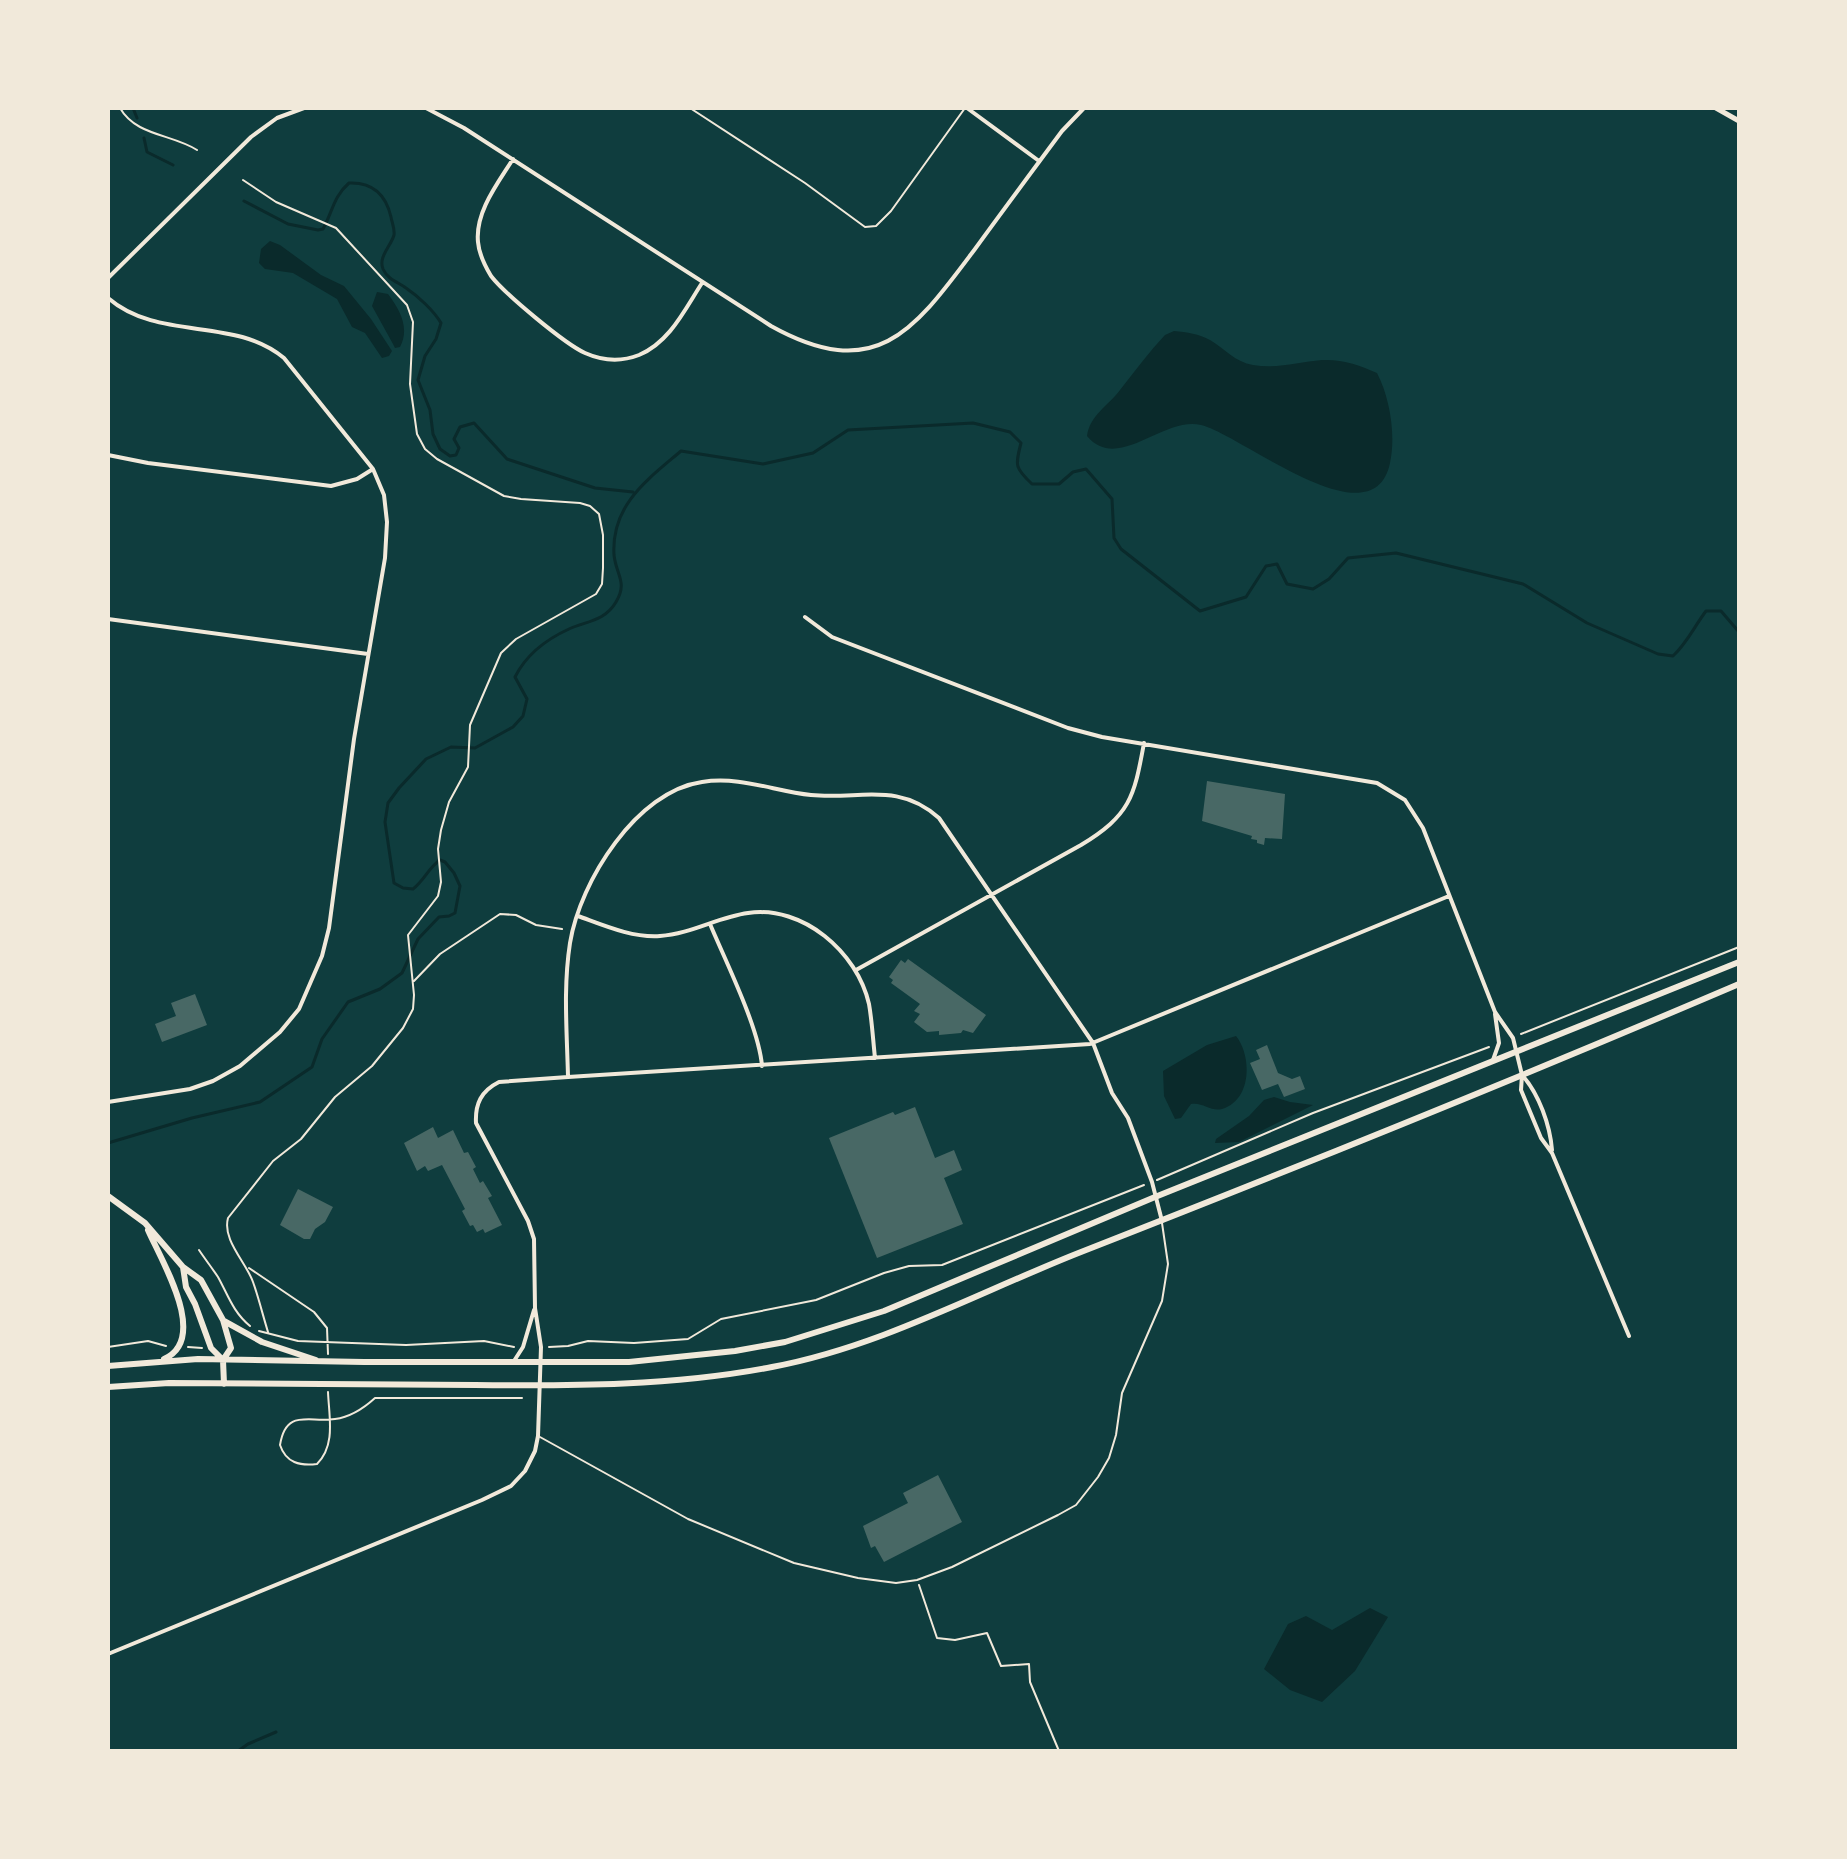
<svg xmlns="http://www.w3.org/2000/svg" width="1847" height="1859" font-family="'Roboto Condensed',sans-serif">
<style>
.water{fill:#0a2a2b}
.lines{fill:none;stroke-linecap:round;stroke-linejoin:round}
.stream{stroke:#0a2a2b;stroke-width:3}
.building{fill:#486865}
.path{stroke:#f1e9da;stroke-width:2}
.service{stroke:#f1e9da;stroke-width:2}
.minor{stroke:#f1e9da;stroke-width:4}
.tertiary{stroke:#f1e9da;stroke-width:5}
.secondary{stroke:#f1e9da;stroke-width:6}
</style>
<rect width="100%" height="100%" fill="#0f3d3e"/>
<path class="water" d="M270 241 280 245 321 275 344 286 371 319 392 351 389 356 382 358 365 333 352 327 337 299 293 273 265 269 259 263 261 249Z
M377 292 388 294C400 310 410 328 400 347L395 348 393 344 372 306Z
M1174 331C1187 332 1199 334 1210 340 1225 349 1235 362 1253 365 1277 369 1299 362 1322 360 1342 359 1360 365 1377 373 1390 398 1396 435 1390 463 1373 544 1242 435 1201 425 1163 416 1118 473 1087 436 1090 415 1108 406 1120 390 1135 371 1149 352 1165 335Z
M1236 1036C1252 1056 1252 1100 1222 1109 1211 1112 1203 1102 1191 1104L1181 1118 1175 1119 1164 1096 1163 1071 1207 1045Z
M1274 1097 1290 1102 1313 1105 1239 1142 1215 1143 1216 1139 1249 1116 1264 1100Z
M1370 1608 1388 1617 1355 1671 1322 1702 1290 1690 1264 1669 1288 1624 1306 1616 1332 1630Z"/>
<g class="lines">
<path class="stream" d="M133 108 137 118
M144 138 147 152 173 165
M244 201 288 224 318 230 323 229C333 211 333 197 349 183 373 182 386 195 391 217 392 223 395 229 394 235 391 246 378 257 383 269 388 280 398 282 406 288 418 296 434 311 441 323L436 339 425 356 418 380 430 410 433 434 440 449 450 456 456 455 459 448 454 439 460 427 474 423 507 459 595 488 633 492
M108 1143 192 1118 260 1102 312 1067 322 1039 348 1002 380 989 402 973 418 939 439 917 449 916 455 913 460 886 454 873 445 862 440 860C429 867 424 881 413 889L403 888 394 883 385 822 388 803 399 788 426 759 451 747 475 748 513 727 523 716 527 699 515 677C526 655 547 639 569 629 587 621 605 621 616 602 628 582 616 575 614 555 611 505 647 480 681 451L763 464 813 453 848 430 973 423 1010 432 1021 443C1015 466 1015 468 1032 484H1059L1073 472 1086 469 1112 499 1114 538 1121 549 1200 611 1246 597 1266 566 1277 564 1287 584 1313 589 1329 579 1348 558 1396 553 1523 584 1587 623 1658 654 1673 656C1687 643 1694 627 1706 611H1721L1739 632
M238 1751 248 1744 276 1732"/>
</g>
<path class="building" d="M1207 781 1285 794 1282 839 1265 838 1264 845 1257 843V840L1251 839 1252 836 1202 821Z
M908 959 986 1015 973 1033 963 1030 961 1033 939 1035V1031L927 1032 914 1022 920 1014 914 1011 920 1004 891 983 893 980 889 977 901 960 905 963Z
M195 994 207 1025 162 1042 155 1024 176 1016 171 1003Z
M1267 1045 1278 1073 1292 1079 1300 1076 1305 1089 1284 1097 1278 1084 1262 1090 1250 1063 1260 1059 1256 1050Z
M915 1107 935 1158 954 1150 962 1170 944 1178 963 1224 877 1258 829 1138 893 1112 895 1115Z
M433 1127 438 1138 453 1130 464 1153 468 1152 476 1167 473 1169 480 1183 483 1181 492 1196 488 1198 502 1225 485 1233 483 1229 477 1232 473 1225 470 1226 462 1211 465 1209 442 1165 428 1171 425 1166 417 1171 404 1143Z
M298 1189 333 1207 325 1222 315 1229 310 1239H304L280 1225Z
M938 1475 962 1522 884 1562 875 1546 871 1548 863 1526 908 1503 903 1493Z"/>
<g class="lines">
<path class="path" d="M120 108C136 136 172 134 197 150
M243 180 276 202 336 228 407 305 413 322 410 384 417 434 425 449 437 459 504 496 521 499 580 503 590 506 599 514 603 535V568L602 584 596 594 516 639 501 653 470 725 468 767 449 802 441 830 438 849 441 882 438 896 408 935 414 995 413 1009 403 1028 372 1066 335 1097 301 1139 273 1161 228 1218C222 1240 246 1262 253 1282 259 1299 263 1316 268 1332
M414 981 440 954 500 914 516 915 536 925 562 929
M1521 1034 1739 947
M1157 1180 1313 1113 1489 1047
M199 1250C205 1259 212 1268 218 1277 228 1295 233 1312 250 1326
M249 1268 314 1312 327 1328 328 1354
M259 1331 298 1341 406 1345 484 1341 514 1347
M108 1347 148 1341 166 1346
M188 1347 202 1348
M549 1347 568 1346 588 1341 634 1343 688 1339 721 1319 816 1300 884 1273 909 1266 942 1265 1144 1185
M328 1392C329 1417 336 1445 317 1464 300 1466 286 1463 280 1445 286 1408 309 1423 335 1419 351 1417 364 1408 375 1398H522
M919 1585 937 1638 955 1640 987 1633 1001 1666 1029 1664 1030 1682 1059 1751"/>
<path class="service" d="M690 108 805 183 865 227 876 226 891 211 965 108
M540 1437 688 1519 794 1563 858 1578 896 1583 917 1580 952 1567 1058 1515 1076 1505 1098 1477 1109 1458 1116 1435 1122 1393 1162 1301 1168 1264 1162 1223"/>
<path class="minor" d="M426 108 464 128 771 326C877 385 915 329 975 249 1004 209 1033 170 1062 131L1084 108
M967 108 1039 161
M513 159C498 183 475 212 478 242 479 254 485 266 491 276 505 294 565 344 585 353 603 361 621 362 639 355 670 342 685 309 702 283
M108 278 251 137 277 118 304 108
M108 298C159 342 234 316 284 358L373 469 384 495 387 522 385 558 354 739 329 928 322 956 299 1009 280 1032 240 1066 213 1081 190 1089 108 1102
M108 455 148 463 331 486 357 479 373 469
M805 617 832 637 1068 728 1102 737 1377 783 1405 800 1423 828 1495 1012 1513 1038 1522 1075 1521 1090 1541 1138 1552 1153 1629 1336
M108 619 368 654
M578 916C603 925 632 938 660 936 691 934 718 917 748 913 803 905 857 952 869 1004 872 1021 873 1040 875 1058
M710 924C726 962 759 1028 762 1066
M856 970 1081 845C1130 815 1134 798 1144 743
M1493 1060 1499 1043 1495 1014
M1522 1075C1539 1094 1550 1125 1552 1150
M568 1077C567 1032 563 988 570 943 580 881 637 791 702 782 740 776 774 791 811 795 859 800 898 781 939 818L1093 1043 1112 1093 1128 1118 1152 1182 1162 1221
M514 1361 523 1347 534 1310
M108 1654 482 1500 511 1486 525 1471 535 1451 538 1436 541 1347 535 1308 534 1239 528 1221 476 1123C475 1104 481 1091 499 1082L568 1077 1090 1044 1449 896"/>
<path class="tertiary" d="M1716 108 1739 121"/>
<path class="secondary" d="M108 1196 145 1223 183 1267 201 1280 223 1320 231 1348 223 1360 224 1384
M148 1230C161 1260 210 1339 164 1359
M183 1267 186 1287 195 1304 211 1348 223 1360
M224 1321 262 1342 316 1360
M108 1366 198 1359 364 1362H629L735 1351 785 1342 884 1311 1155 1197 1739 962
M108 1387 169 1383C271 1383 373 1385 475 1385 574 1386 674 1386 772 1367 880 1347 979 1292 1081 1252 1301 1166 1521 1077 1739 984"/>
</g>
<rect width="1847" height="1859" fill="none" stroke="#f1e9da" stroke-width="220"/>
</svg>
